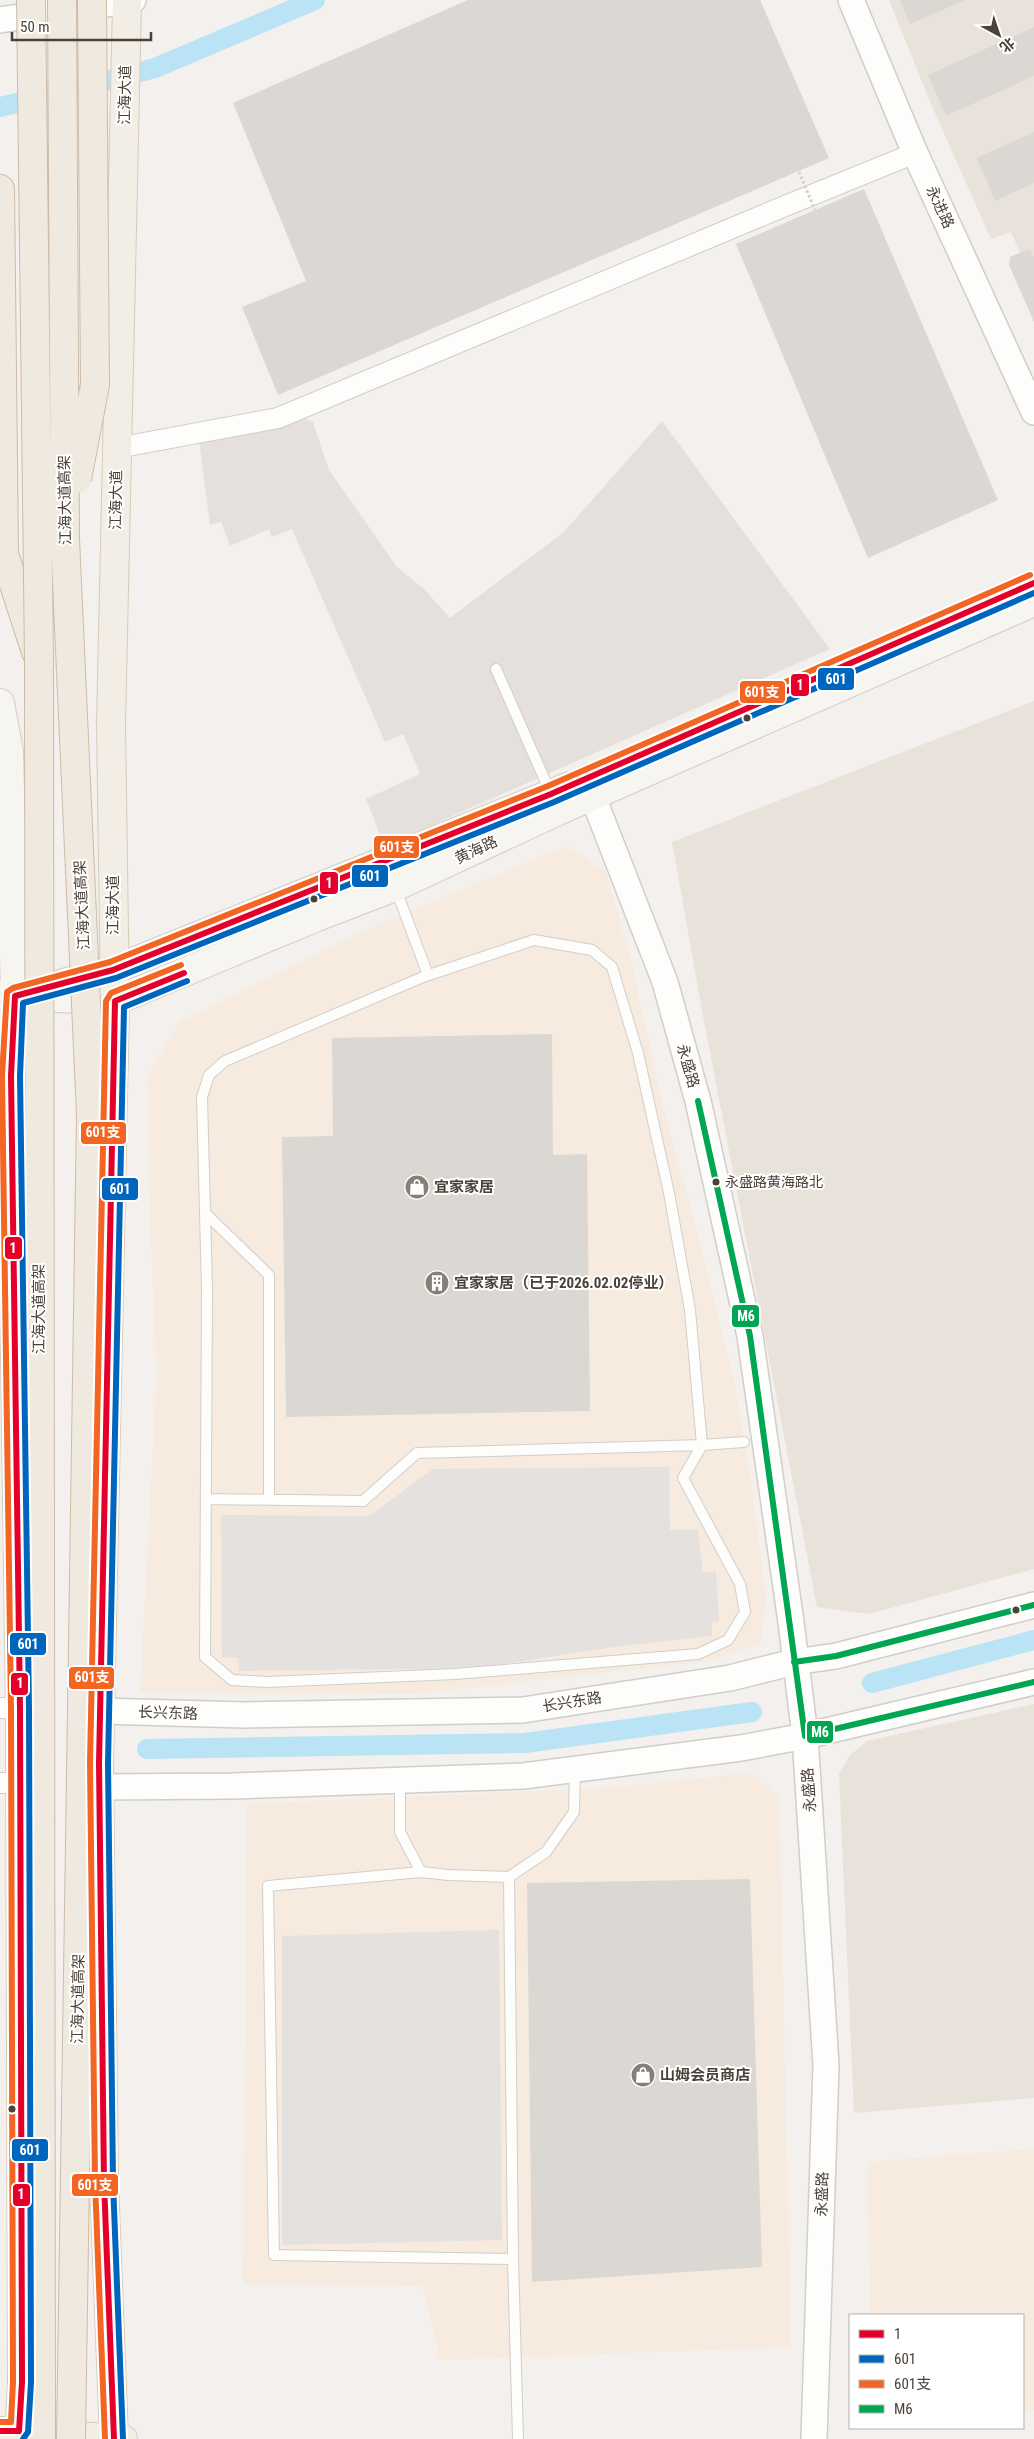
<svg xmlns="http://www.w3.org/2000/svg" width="1034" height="2439" font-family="'Roboto Condensed','Noto Sans SC',sans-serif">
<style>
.residential{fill:#e8e2da}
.commercial{fill:#f7eadf}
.industrial{fill:#e6e0dc}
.parking{fill:#e5e1de}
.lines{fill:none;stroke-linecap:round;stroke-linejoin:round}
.canal{stroke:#bae3f5;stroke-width:20}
.building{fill:#dbd8d3}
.service-casing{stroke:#d1ceca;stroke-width:12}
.minor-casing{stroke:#d1ceca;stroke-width:22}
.tertiary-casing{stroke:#d1ceca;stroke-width:28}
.secondary-casing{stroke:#d3cdc3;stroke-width:30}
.primary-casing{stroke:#d8cbb8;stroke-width:30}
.trunk-casing{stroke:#cebba6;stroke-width:30}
.service{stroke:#fdfdfc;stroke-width:10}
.minor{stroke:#fdfdfc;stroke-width:20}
.tertiary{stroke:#fdfdfc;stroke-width:25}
.secondary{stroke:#f7f5f0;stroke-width:28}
.primary{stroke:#f2ede5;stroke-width:28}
.trunk{stroke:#f0e9e0;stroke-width:28}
.trunk-bridge-casing{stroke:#cebba6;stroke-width:30;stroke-linecap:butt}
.path-bridge{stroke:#d3d0cb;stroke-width:3;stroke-dasharray:2.5 2.5;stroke-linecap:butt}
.trunk-bridge{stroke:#f0e9e0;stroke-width:28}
.bus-1-casing{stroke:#fff;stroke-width:10}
.bus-2-casing{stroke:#fff;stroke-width:10}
.bus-3-casing{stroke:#fff;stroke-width:10}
.bus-4-casing{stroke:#fff;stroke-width:10}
.bus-1{stroke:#e4002b;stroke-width:6}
.bus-2{stroke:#0065bd;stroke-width:6}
.bus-3{stroke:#f26522;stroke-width:6}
.bus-4{stroke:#00a651;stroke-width:6}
.bus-dot{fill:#4c4137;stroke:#fff;stroke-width:2}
.labels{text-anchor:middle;stroke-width:4;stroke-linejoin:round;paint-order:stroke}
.bus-label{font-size:14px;fill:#4c4137;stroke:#fff;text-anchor:start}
.street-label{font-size:15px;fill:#4c4137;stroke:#fff}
.poi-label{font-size:15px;font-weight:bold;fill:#4c4137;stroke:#fff;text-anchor:start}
.line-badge{stroke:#fff;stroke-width:2}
.badge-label{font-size:14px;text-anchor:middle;font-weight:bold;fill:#fff}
</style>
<rect width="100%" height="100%" fill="#f3f0ed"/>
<path class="residential" d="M889 0H1034V284L1011 232 991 239 931 104Z
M1034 701V1569L869 1614 817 1607 703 1016 672 842Z
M1034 1704V2098L854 2113 839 1774 850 1755 867 1741Z"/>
<path class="commercial" d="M567 846 606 872 632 965 661 1098 704 1258 736 1391 751 1483 766 1597 760 1643 715 1660 413 1694 140 1692 157 1373 149 1196 148 1075 179 1022 374 926Z
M752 1773 779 1798 791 2347 440 2360 423 2286 243 2284 247 1804 604 1788Z
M1034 2149V2410H1023V2315H870L867 2162Z"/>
<path class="industrial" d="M304 418 313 422 329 470 397 567 424 589 450 618 563 533 662 421 830 649 389 844 382 840 366 799 420 774 403 734 385 742 292 529 272 537 269 529 230 546 221 522 210 525 199 440 275 426Z"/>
<path class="parking" d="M669 1467 670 1530H698L703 1573 716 1571 719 1621 712 1622V1636L621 1646 477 1668 239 1671 238 1658 222 1657 221 1515 369 1516 433 1469Z
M499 1930 502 2240 282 2245V1936Z"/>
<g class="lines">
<path class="canal" d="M136 73 155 68 315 0
M0 107 114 79
M872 1683 1034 1640
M147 1749 525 1743 752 1712"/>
</g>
<path class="building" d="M468 0H760L829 158 278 395 242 307 306 281 233 103Z
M900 0H966L910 24Z
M1034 27V76L946 116 928 75Z
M1034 132V183L995 201 977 158Z
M864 189 998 500 868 558 736 244Z
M1030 249 1034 257V322L1009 265 1010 257Z
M552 1034 553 1155 587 1154 590 1411 286 1417 282 1137 333 1136 332 1038Z
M750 1879 762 2267 532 2282 527 1883Z"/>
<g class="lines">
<defs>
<path id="service" d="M496 669 551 794
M395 887 428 975
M205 1213 269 1275V1499
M206 1499 363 1501 417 1453 702 1445 690 1310 669 1193 638 1053 612 967 592 950 534 940 423 977 225 1061 209 1075 202 1097 207 1289 205 1657 232 1680 267 1682 455 1674 698 1654 728 1640 745 1612 740 1584 683 1478 702 1445 744 1442
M400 1781V1832L421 1872 448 1875 509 1877 546 1852 574 1812 575 1770
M421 1872 268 1886 274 2255 513 2259
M509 1877 513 2259 518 2439"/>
<path id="minor" d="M117 448 278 418 785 206 915 153
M0 1708 20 1709
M0 1783H20"/>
<path id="tertiary" d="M851 0 915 153 1034 412
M0 20 133 0
M586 779 665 982 698 1101 750 1336 791 1622 805 1736 826 2065 814 2439
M100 1711 245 1715 523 1710 730 1678 794 1662 836 1656 1034 1605
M99 1787 233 1786 523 1776 741 1748 805 1736 1034 1682"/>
<path id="secondary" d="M0 703 9 751 15 996
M63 983 113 970 570 786
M0 995 115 1001 317 917 395 887 558 811 1034 602"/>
<path id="primary" d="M15 996 11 1076 20 1709 22 2382 19 2439
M0 2431 123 2439
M114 2439 104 2182 99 1763 115 1001 111 724 127 3"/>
<path id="trunk" d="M0 189 4 554 36 652"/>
</defs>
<use href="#service" class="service-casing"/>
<use href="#minor" class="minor-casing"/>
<use href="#tertiary" class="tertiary-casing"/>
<use href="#secondary" class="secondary-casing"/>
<use href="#primary" class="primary-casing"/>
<use href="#trunk" class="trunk-casing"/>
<use href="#service" class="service"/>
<use href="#minor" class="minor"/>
<use href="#tertiary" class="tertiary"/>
<use href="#secondary" class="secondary"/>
<use href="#primary" class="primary"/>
<use href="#trunk" class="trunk"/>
<defs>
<path id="trunk-bridge" d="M31 0 39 661 41 2439
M62 0 65 539 91 1114 71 2439
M77 479 95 385 92 0"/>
</defs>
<use href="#trunk-bridge" class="trunk-bridge-casing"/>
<path class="path-bridge" d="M799 172 815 210"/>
<use href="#trunk-bridge" class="trunk-bridge"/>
<defs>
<path id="bus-1" d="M0 2431H19L22 2382 20 1709 11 1076 15 996 113 970 551 794 1034 583
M114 2439 104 2182 99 1763 115 1001 184 973"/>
<path id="bus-2" d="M23 2439 28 2432 31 2382 29 1709 20 1076 23 1003 116 978 554 802 1034 593
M123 2439 113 2182 108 1763 124 1007 187 981"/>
<path id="bus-3" d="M0 2422H11L13 2382 11 1709 2 1076 7 992 13 988 110 962 548 786 1030 575
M105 2439 95 2182 90 1763 106 1001 111 993 181 965"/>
<path id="bus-4" d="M698 1101 750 1336 805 1736 1034 1682
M794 1662 836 1656 1034 1605"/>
</defs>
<use href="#bus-1" class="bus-1-casing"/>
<use href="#bus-2" class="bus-2-casing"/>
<use href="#bus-3" class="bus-3-casing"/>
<use href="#bus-4" class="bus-4-casing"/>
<use href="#bus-1" class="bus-1"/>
<use href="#bus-2" class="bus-2"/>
<use href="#bus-3" class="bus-3"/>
<use href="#bus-4" class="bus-4"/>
</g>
<defs>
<symbol id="shop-disc" viewBox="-11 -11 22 22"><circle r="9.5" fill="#867e77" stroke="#fff"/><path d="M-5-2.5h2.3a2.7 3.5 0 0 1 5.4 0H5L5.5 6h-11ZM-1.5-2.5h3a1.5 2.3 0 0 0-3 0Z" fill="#fff"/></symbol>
<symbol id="building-disc" viewBox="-11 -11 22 22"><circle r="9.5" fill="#867e77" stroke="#fff"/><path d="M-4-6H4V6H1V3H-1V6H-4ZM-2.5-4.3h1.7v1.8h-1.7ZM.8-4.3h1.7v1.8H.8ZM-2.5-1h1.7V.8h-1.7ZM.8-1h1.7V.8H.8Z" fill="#fff"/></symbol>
</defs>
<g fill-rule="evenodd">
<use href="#shop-disc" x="403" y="1173" width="28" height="28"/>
<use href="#building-disc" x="423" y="1269" width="28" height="28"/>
<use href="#shop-disc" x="629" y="2061" width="28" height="28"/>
</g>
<g class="bus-dot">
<circle cx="747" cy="718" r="4.5"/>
<circle cx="314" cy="899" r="4.5"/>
<circle cx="716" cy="1182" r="4.5"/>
<circle cx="1016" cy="1610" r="4.5"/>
<circle cx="12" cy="2109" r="4.5"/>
</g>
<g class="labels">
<g class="bus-label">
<text x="725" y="1187">永盛路黄海路北</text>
</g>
<g class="street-label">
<text transform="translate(125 95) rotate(-89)" y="5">江海大道</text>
<text transform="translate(940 207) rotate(65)" y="5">永进路</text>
<text transform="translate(65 500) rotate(-91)" y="5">江海大道高架</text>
<text transform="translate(116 500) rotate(-89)" y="5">江海大道</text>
<text transform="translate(476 850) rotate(-25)" y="5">黄海路</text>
<text transform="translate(82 905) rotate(-93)" y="5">江海大道高架</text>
<text transform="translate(113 905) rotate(-90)" y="5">江海大道</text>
<text transform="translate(688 1066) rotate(74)" y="5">永盛路</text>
<text transform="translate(39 1309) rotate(-90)" y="5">江海大道高架</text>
<text transform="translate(572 1702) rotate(-9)" y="5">长兴东路</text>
<text transform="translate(168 1713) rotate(2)" y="5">长兴东路</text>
<text transform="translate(809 1790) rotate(-94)" y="5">永盛路</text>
<text transform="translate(78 1999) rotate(-89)" y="5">江海大道高架</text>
<text transform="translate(822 2194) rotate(-88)" y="5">永盛路</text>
</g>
<g class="poi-label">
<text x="434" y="1192">宜家家居</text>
<text x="454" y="1288">宜家家居（已于2026.02.02停业）</text>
<text x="660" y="2080">山姆会员商店</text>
</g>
</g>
<g class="line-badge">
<rect x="817" y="667" width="38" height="24" rx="5" fill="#0065bd"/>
<rect x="790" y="673" width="20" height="24" rx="5" fill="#e4002b"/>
<rect x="739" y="680" width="47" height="24" rx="5" fill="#f26522"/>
<rect x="373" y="835" width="47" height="24" rx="5" fill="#f26522"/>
<rect x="351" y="864" width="38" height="24" rx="5" fill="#0065bd"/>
<rect x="319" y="871" width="20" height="24" rx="5" fill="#e4002b"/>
<rect x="80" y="1121" width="47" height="24" rx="5" fill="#f26522"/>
<rect x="101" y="1177" width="38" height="24" rx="5" fill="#0065bd"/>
<rect x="4" y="1236" width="19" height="24" rx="5" fill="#e4002b"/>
<rect x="731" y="1304" width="29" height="24" rx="5" fill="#00a651"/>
<rect x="9" y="1632" width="38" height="24" rx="5" fill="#0065bd"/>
<rect x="68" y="1666" width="47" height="24" rx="5" fill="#f26522"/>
<rect x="10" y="1672" width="19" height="24" rx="5" fill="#e4002b"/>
<rect x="806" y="1720" width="28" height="24" rx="5" fill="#00a651"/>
<rect x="11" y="2138" width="38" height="24" rx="5" fill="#0065bd"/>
<rect x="71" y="2173" width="48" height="24" rx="5" fill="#f26522"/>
<rect x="12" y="2183" width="19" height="24" rx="5" fill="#e4002b"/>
</g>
<g class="badge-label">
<text x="836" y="684">601</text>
<text x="800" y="690">1</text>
<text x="762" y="697">601支</text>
<text x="397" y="852">601支</text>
<text x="370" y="881">601</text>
<text x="329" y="888">1</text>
<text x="103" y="1137">601支</text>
<text x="120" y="1194">601</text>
<text x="13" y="1253">1</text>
<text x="746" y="1321">M6</text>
<text x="28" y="1649">601</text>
<text x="92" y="1682">601支</text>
<text x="20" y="1688">1</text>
<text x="820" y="1737">M6</text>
<text x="30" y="2155">601</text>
<text x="95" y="2190">601支</text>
<text x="21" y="2199">1</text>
</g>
<rect x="849" y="2314" width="175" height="115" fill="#ffffff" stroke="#b7b3af"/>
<rect x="859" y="2330" width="25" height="8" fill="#e4002b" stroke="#b7b3af"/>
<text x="894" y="2339" font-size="15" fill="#4c4137">1</text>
<rect x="859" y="2355" width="25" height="8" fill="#0065bd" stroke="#b7b3af"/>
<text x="894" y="2364" font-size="15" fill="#4c4137">601</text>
<rect x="859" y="2380" width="25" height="8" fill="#f26522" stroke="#b7b3af"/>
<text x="894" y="2389" font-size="15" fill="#4c4137">601支</text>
<rect x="859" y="2405" width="25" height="8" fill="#00a651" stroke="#b7b3af"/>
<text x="894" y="2414" font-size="15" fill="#4c4137">M6</text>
<g transform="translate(999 35) rotate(140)" stroke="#ffffff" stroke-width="4" paint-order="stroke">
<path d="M0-4L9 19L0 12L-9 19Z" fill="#4c4137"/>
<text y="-8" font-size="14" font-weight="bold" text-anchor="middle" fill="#4c4137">北</text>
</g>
<path d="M12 32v8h139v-8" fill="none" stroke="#4c4137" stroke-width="2.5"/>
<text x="20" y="32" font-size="15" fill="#4c4137" stroke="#ffffff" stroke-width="4" paint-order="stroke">50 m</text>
</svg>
